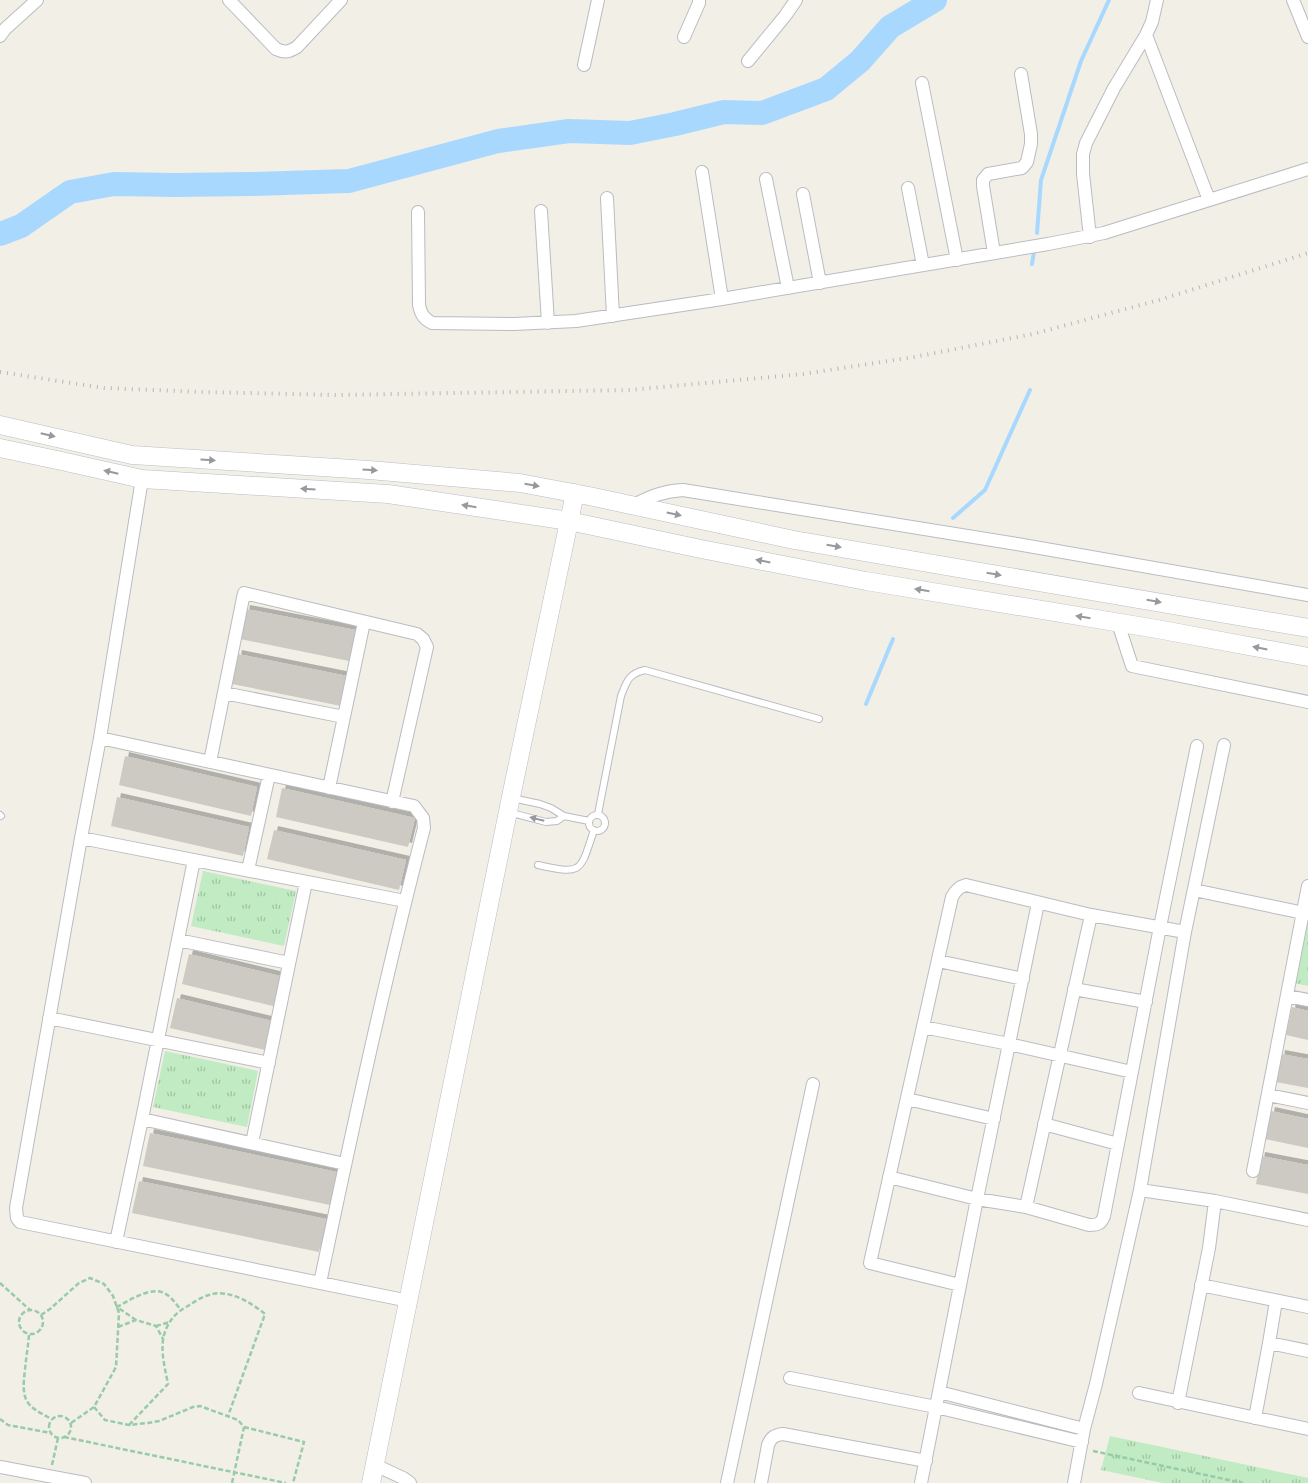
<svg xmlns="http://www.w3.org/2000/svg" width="1308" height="1483" font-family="'Fira Sans Condensed',sans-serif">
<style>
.park{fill:url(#park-tufts)}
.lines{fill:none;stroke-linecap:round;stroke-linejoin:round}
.stream{stroke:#a9d8ff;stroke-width:4}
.river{stroke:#a9d8ff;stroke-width:24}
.building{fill:#cdcac3;filter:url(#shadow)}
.service-casing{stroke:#b9bcc1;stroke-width:8}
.minor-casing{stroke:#b9bcc1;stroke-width:14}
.secondary-casing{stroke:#babdc3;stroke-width:19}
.path{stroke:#98cba7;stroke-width:2.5;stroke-dasharray:5 2.5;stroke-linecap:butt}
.service{stroke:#fff;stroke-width:6}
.minor{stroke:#fff;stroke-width:12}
.secondary{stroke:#fff;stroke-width:18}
.rail{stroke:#b6b6b8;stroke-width:4;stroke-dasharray:1 6;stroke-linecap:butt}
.oneway{fill:#96999d}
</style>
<defs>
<pattern id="park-tufts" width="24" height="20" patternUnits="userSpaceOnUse" patternTransform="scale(1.25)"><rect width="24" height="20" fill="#c1ebc2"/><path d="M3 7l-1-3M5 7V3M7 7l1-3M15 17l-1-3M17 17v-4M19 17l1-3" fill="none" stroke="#a0c2a1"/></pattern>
<filter id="shadow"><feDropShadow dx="4" dy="-4" stdDeviation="0" flood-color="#0004"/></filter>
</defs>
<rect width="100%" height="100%" fill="#f2efe7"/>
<path class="park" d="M203 871 296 891 284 946 191 926Z
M1307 919H1308V986L1294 983Z
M165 1051 258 1071 247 1127 153 1107Z
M1110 1436 1308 1478V1483H1163L1101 1470Z"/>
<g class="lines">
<path class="stream" d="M1037 233 1041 180 1081 61 1109 0
M1032 264 1034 252
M953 518 985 490 1030 390
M866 704 893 639"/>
<path class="river" d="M0 234 21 226 70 192 114 184 174 185 252 184 349 181 498 141 569 131 630 133 675 124 724 112 762 113 826 89 860 61 890 27 935 0"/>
</g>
<path class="building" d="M246 609 355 630 349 661 240 639Z
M238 654 347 676 341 706 232 684Z
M125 756 257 787 251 816 119 785Z
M282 788 415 818 408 847 276 817Z
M117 797 249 827 243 856 111 826Z
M274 830 406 860 399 890 267 859Z
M189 954 284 977 277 1007 182 984Z
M177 998 272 1021 265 1050 170 1028Z
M1292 1007 1308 1011V1040L1286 1035Z
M1281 1054 1308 1059V1088L1276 1082Z
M1271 1111 1308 1119V1148L1265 1139Z
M150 1133 337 1172 330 1205 143 1166Z
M1261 1156 1308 1165V1194L1256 1184Z
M139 1181 326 1219 319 1252 132 1213Z"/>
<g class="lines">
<defs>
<path id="service" d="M512 798 540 804 551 808 564 816 589 821
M508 812 546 822 557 821 564 816
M598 814 621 696C627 681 628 674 645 670L819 719
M589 823a8 8 0 1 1 16 0a8 8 0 1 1-16 0Z
M0 815 1 816
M538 865C583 875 580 872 594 830"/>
<path id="minor" d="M229 0 276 49C285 53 289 52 297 47L341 0
M1293 0 1308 37
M1146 35 1209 200
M0 36 5 29 37 0
M684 37 699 3V0
M748 61 785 16 796 0
M584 65 598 0
M922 83 957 260
M702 172 722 299
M766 179 788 288
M908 188 923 265
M803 194 820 283
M607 198 613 316
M541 211 548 323
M418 212 419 305C421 314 423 318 432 323L514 324 576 321 722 299 1048 244 1104 233 1308 169
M1090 237 1083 174V154L1086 143 1114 88 1146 35 1152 22 1157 0
M994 253 983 186V180L988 174 1022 168 1027 162 1031 144V134L1021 74
M142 479 100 738 81 838 16 1208 17 1218 20 1222 409 1301
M634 505C651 496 664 491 683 490L1017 544 1308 595
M1118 623 1132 666 1308 702
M224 693 344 717
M100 738 414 806 423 818 424 828C385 978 352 1131 320 1283
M210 762 244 593 417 634 423 639 427 647 392 802
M329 788 364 622
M81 838 405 901
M248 870 269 775
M1194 890 1308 914
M178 940 289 963
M938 961 1023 979
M1074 989 1146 1002
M1287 996 1308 1000
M49 1018 269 1063
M923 1027 1009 1044 1132 1072
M1268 1095 1308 1103
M907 1099 994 1119
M142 1119 345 1164
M1044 1124 1118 1144
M252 1143 306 882
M1253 1171 1308 886
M889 1177 977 1199 1026 1207 1089 1225C1098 1225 1101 1224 1104 1216L1160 927 1197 746
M1140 1190 1215 1201 1308 1220
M1026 1207 1091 915
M116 1242 142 1119 194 860
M960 1285 870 1263 952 897C956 890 959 887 966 885L1091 915 1185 932
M1201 1285 1308 1307
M1269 1343 1308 1351
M790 1378 936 1407 1082 1442
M939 1392 1084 1429
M1139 1393 1308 1429
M1178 1403 1209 1248 1215 1201
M1255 1418 1269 1343 1276 1301
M375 1465 403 1478 410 1483
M0 1467 85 1483
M727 1483 813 1084
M761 1483 768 1445C771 1437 775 1435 783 1434L926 1461
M921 1483 977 1199 1038 903
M1074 1483 1084 1429 1096 1384 1140 1190 1185 932 1224 745"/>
<path id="secondary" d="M0 425 132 455 369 470 520 483 589 496 794 540 1308 628
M0 448 57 460 142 479 388 494 569 521 701 549 866 581 1157 629 1308 657
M371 1483 512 792 575 493"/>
</defs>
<use href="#service" class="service-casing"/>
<use href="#minor" class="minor-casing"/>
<use href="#secondary" class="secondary-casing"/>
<path class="path" d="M0 1283 30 1310
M19 1322a12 12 0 1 1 24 0a12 12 0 1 1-24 0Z
M41 1315 50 1309 79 1283 90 1278 104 1284 113 1296 119 1313 116 1367 94 1407 71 1423
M136 1320 117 1307C128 1301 151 1286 164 1293 171 1296 176 1304 181 1310
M156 1326 170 1322
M118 1327 136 1320 156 1326 163 1339
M29 1335C28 1347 26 1358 25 1370 21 1400 25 1406 52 1419
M94 1407 105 1420 129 1425 148 1423 159 1421 193 1407 200 1406 238 1420 244 1427 232 1483
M49 1427a11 11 0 1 1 22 0a11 11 0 1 1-22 0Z
M0 1419 8 1425 51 1433
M129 1425 168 1384C165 1368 160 1351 164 1335 168 1321 176 1312 188 1306 194 1302 201 1297 209 1295 227 1288 252 1303 265 1314L228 1416
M244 1427 304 1442 293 1483
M64 1437 286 1483
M1093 1451 1243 1483
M52 1465 58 1438"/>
<use href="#service" class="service"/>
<use href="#minor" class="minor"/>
<use href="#secondary" class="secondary"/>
<path class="rail" d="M0 372 104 388 202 392 336 395 630 390 803 374 914 357 1033 334 1159 300 1308 253"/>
</g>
<defs><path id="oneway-solid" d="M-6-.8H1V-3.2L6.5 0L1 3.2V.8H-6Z" transform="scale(1.25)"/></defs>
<g class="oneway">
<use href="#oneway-solid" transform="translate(48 435) rotate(13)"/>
<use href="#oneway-solid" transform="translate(208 460) rotate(4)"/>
<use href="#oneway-solid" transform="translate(370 470) rotate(4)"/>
<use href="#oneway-solid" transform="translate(111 472) rotate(-167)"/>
<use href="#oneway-solid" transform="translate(532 485) rotate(10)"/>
<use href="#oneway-solid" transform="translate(308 489) rotate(-176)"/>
<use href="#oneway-solid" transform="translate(469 506) rotate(-171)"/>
<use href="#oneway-solid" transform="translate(674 514) rotate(12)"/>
<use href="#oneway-solid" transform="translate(834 546) rotate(10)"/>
<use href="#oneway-solid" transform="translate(763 561) rotate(-169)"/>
<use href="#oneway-solid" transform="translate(994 574) rotate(10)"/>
<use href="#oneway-solid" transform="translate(922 590) rotate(-171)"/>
<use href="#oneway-solid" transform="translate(1154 601) rotate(10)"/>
<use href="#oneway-solid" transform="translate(1083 617) rotate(-171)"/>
<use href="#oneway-solid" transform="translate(1260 648) rotate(-169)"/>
<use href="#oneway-solid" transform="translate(537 819) rotate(-166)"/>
</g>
</svg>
